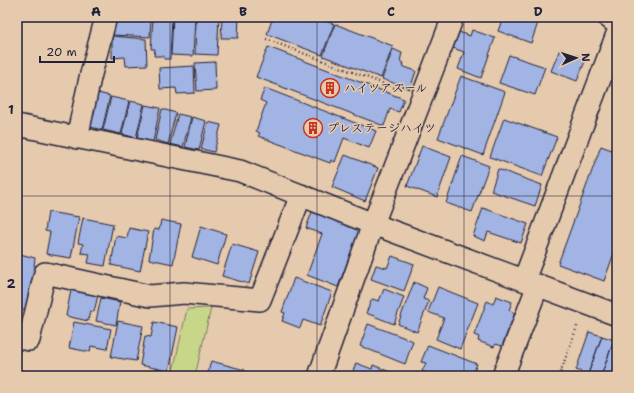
<svg xmlns="http://www.w3.org/2000/svg" width="634" height="393" font-family="'Shantell Sans','Klee One',sans-serif">
<style>
.green{fill:#c8d689;stroke:#757c62}
.building{fill:#a2b4e3;stroke:#22223b}
.lines{fill:none;stroke-linecap:round;stroke-linejoin:round}
.minor-casing{stroke:#22223b;stroke-width:24}
.path{stroke:#22223b;stroke-width:2.5;stroke-dasharray:1 3;stroke-linecap:butt}
.minor{stroke:#e6caad;stroke-width:21}
.grid{fill:none;stroke:#22223b;stroke-width:1;stroke-opacity:0.55}
.labels{text-anchor:middle;stroke-width:3;stroke-linejoin:round;paint-order:stroke}
.poi-label{font-size:12px;font-weight:bold;fill:#22223b;stroke:#e6caad;text-anchor:start}
.neatline{fill:none;stroke:#22223b;stroke-width:1.5}
.grid-label{font-size:13px;text-anchor:middle;font-weight:bold;fill:#22223b}
</style>
<rect width="100%" height="100%" fill="#e6caad"/>
<filter id="ink" filterUnits="userSpaceOnUse"><feTurbulence type="fractalNoise" baseFrequency=".025" numOctaves="2"/><feDisplacementMap in="SourceGraphic" scale="8" xChannelSelector="R" yChannelSelector="G"/><feConvolveMatrix kernelMatrix="1 2 1 2 8 2 1 2 1" color-interpolation-filters="sRGB"/></filter>
<g filter="url(#ink)">
<path class="green" d="M211 308 195 376H172L187 309Z"/>
<path class="building" d="M121 17H151L150 37 113 35 114 19 121 20Z
M153 17H172L170 59H164V56H154L155 49H151Z
M173 17 195 18 193 56 171 55Z
M196 17 219 18 217 55 195 54Z
M222 17H239L238 38H221Z
M273 17H315L334 24 322 55 267 34Z
M503 17H540L531 43 498 31Z
M335 24 393 46 381 78 323 56Z
M472 30 495 38 481 78 458 69 464 52 453 48 459 32 470 36Z
M112 36 146 39 147 65 126 66 125 57 112 58Z
M268 47 404 99 399 112 390 109 384 126 256 77Z
M393 49 402 53 400 61 403 63 402 66 416 71 410 89 382 79Z
M560 49 586 59 577 81 551 71Z
M509 55 545 67 535 95 499 83Z
M215 62 216 90 197 91 195 63Z
M194 66 195 93 177 94 176 88 160 89 159 68Z
M461 76 505 92 483 155 438 138Z
M265 88 376 131 369 148 344 138 335 162 331 160 330 163 258 136 260 133 256 131 266 103 260 100Z
M94 92 110 96 102 130 87 126Z
M111 97 129 101 121 134 103 130Z
M130 101 144 104 136 138 122 134Z
M145 105 160 108 153 142 137 138Z
M162 109 176 113 168 144 155 140Z
M178 114 191 117 183 147 170 144Z
M192 117 206 121 199 150 185 147Z
M504 118 557 137 542 176 490 157Z
M208 122 221 125 214 152 201 149Z
M422 146 451 157 437 197 407 186Z
M601 146 617 152V245L604 281 558 264Z
M345 155 378 168 365 201 332 187Z
M462 156 489 166 472 212 446 203Z
M498 169 542 185 535 206 491 191Z
M483 208 528 224 521 243 488 232 485 241 473 236Z
M48 212 79 217 71 258 46 254 50 232 45 231Z
M312 212 360 229 338 287 307 275 322 234 306 228Z
M83 218 113 224 105 266 88 263 90 254 81 253 83 244 78 243Z
M161 220 181 224 173 264 149 259 154 229 159 230Z
M201 226 226 234 217 265 192 257Z
M129 228 148 232 140 271 111 265 116 236 127 238Z
M232 244 259 252 249 284 222 276Z
M20 254 35 258 34 266H36L25 310 17 308V262H19Z
M392 256 414 264 404 291 371 279 376 265 387 268Z
M294 278 332 292 320 326 303 320 300 328 282 321 285 313 282 312Z
M414 282 427 288 423 299 429 301 417 332 398 324Z
M438 287 478 303 460 349 436 339 444 318 428 312Z
M384 289 404 297 394 324 366 313 372 299 379 301Z
M71 290 98 295 94 312 90 311 88 321 66 316Z
M496 296 512 302 509 310 515 313 502 346 496 344 494 347 478 341 479 337 474 335 487 301 493 304Z
M101 298 120 302 116 325 96 321Z
M118 321 143 326 136 361 111 357Z
M74 322 111 329 107 349 91 346 90 352 69 348Z
M154 322 178 327 169 371 140 365 145 336 151 337Z
M368 324 413 341 405 364 360 346Z
M589 332 602 336 588 374 576 370Z
M602 336 614 340 601 376H593L588 374Z
M614 340 617 341V370L615 376H601Z
M428 345 477 364 472 376H434L422 371 426 363 421 362Z
M211 361 245 370 243 376H207Z
M356 363 372 369 373 365 400 376H351Z"/>
<g class="lines">
<defs>
<path id="minor" d="M608 17 617 24
M17 125 240 171 373 224 617 315
M77 138 90 78 106 17
M524 280 617 34
M17 338 29 340 45 273 150 296 184 293 260 300 301 195
M319 376 373 224 453 17
M503 376 538 285"/>
</defs>
<use href="#minor" class="minor-casing"/>
<path class="path" d="M266 39 400 90
M559 376 578 324"/>
<use href="#minor" class="minor"/>
</g>
</g>
<path class="grid" d="M170 17V376M317 17V376M464 17V376M17 196H617"/>
<defs>
<symbol id="building-ring" viewBox="-11 -11 22 22"><circle r="9.5" fill="#e6caad" stroke="#c8321e" stroke-width="1.5"/><path d="M-4-6H4V6H1V3H-1V6H-4ZM-2.5-4.3h1.7v1.8h-1.7ZM.8-4.3h1.7v1.8H.8ZM-2.5-1h1.7V.8h-1.7ZM.8-1h1.7V.8H.8Z" fill="#c8321e"/></symbol>
</defs>
<g fill-rule="evenodd">
<use href="#building-ring" x="319" y="77" width="22" height="22"/>
<use href="#building-ring" x="302" y="117" width="22" height="22"/>
</g>
<g class="labels">
<g class="poi-label">
<text x="344" y="92">ハイツアズール</text>
<text x="327" y="132">プレステージハイツ</text>
</g>
</g>
<rect width="634" height="393" fill="none" stroke="#e6caad" stroke-width="44"/>
<g transform="translate(576 58) rotate(87)" stroke="#e6caad" stroke-width="3" paint-order="stroke">
<path d="M0-3L7 15L0 10L-7 15Z" fill="#22223b"/>
<text y="-6" font-size="11" font-weight="bold" text-anchor="middle" fill="#22223b">N</text>
</g>
<path d="M40 56v6h74v-6" fill="none" stroke="#22223b" stroke-width="2"/>
<text x="46" y="56" font-size="12" fill="#22223b" stroke="#e6caad" stroke-width="3" paint-order="stroke">20 m</text>
<rect x="22" y="22" width="590" height="349" class="neatline"/>
<g class="grid-label">
<text x="96" y="16">A</text>
<text x="243" y="16">B</text>
<text x="391" y="16">C</text>
<text x="538" y="16">D</text>
<text x="11" y="114">1</text>
<text x="11" y="288">2</text>
</g>
</svg>
